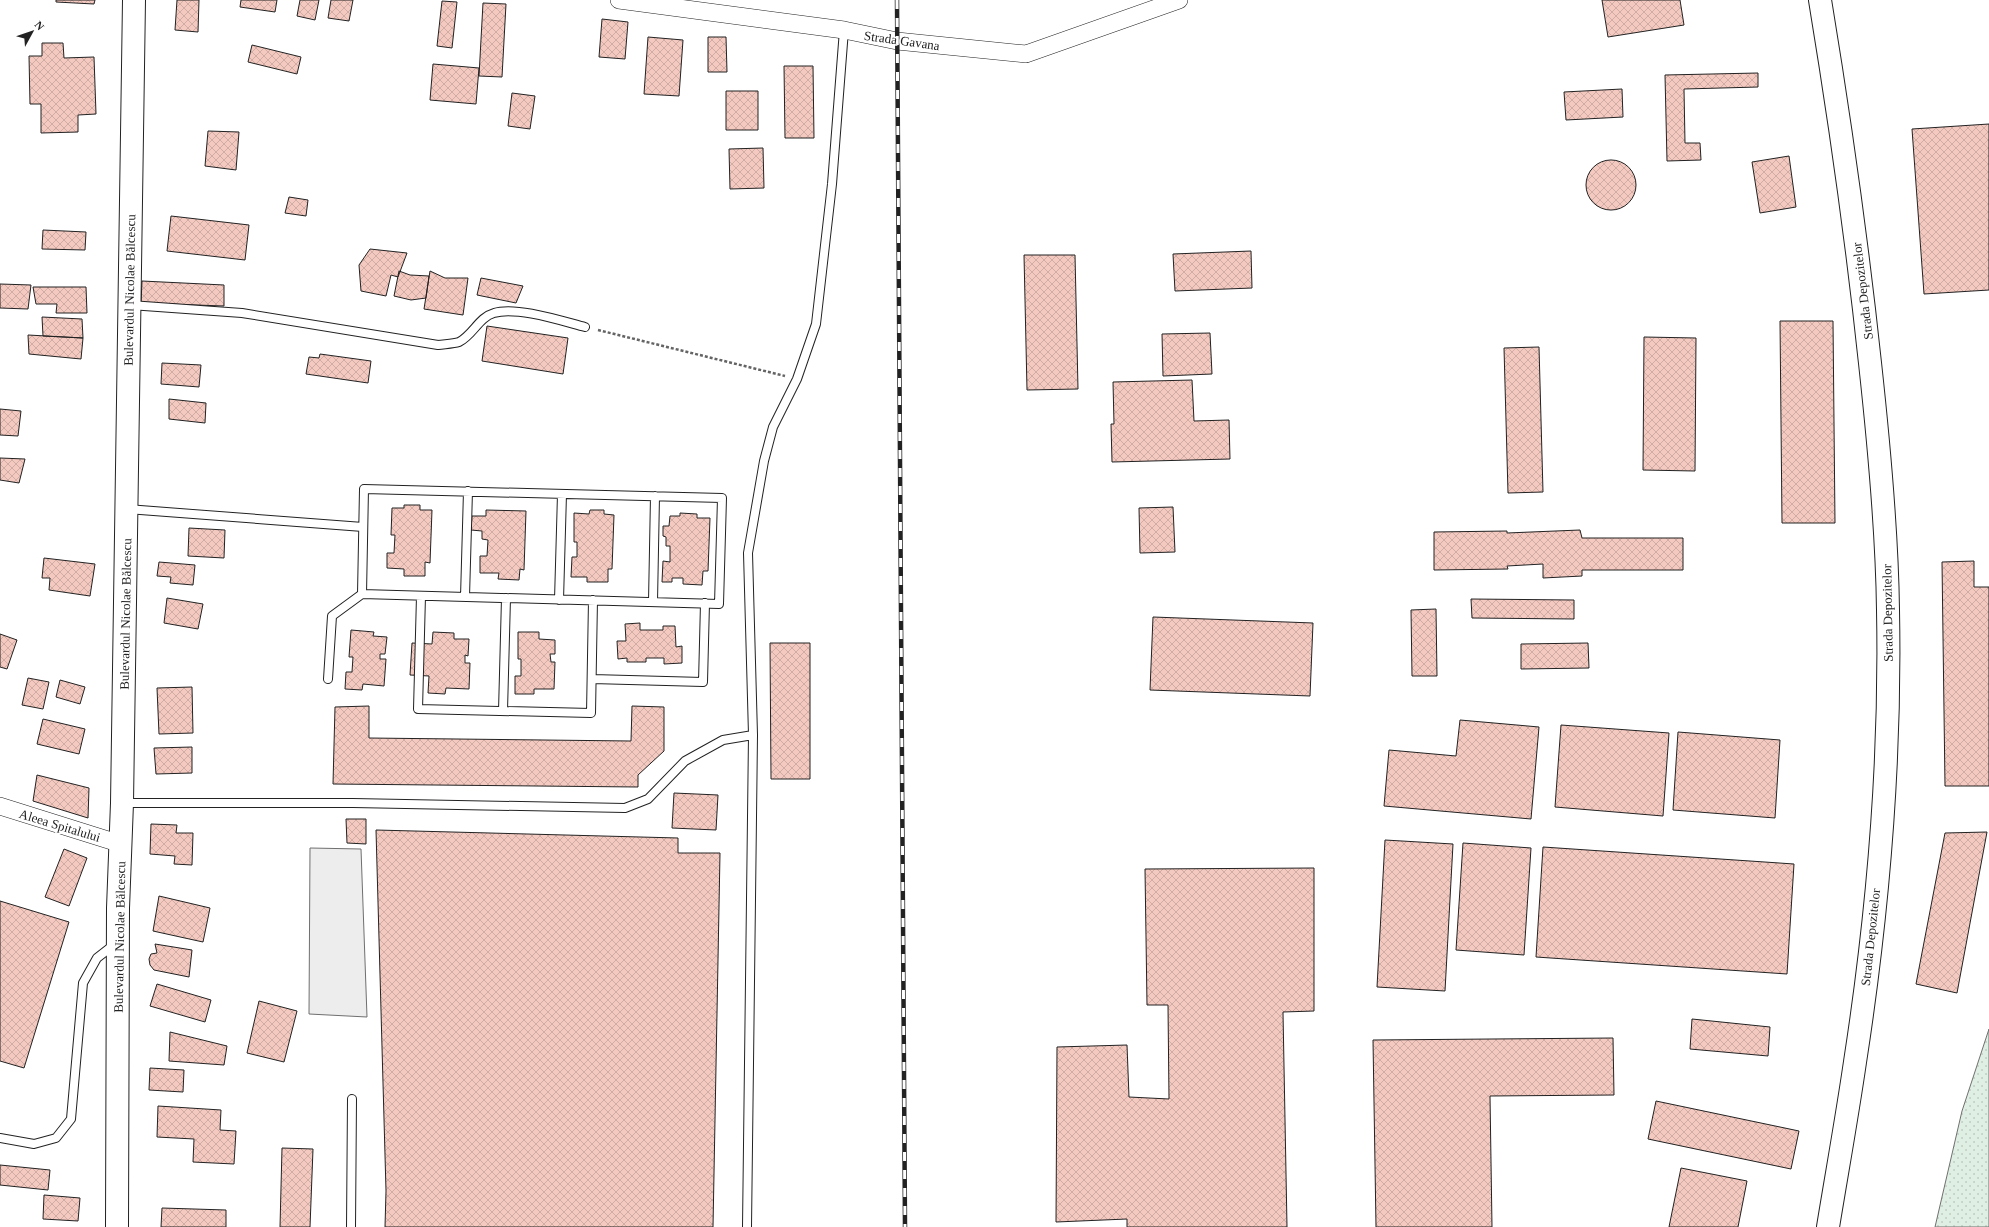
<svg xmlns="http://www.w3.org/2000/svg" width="1989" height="1227" font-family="Georgia,serif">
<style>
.grass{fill:url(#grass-dots);stroke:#6f6f6f}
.parking{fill:#ededed;stroke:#6f6f6f}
.building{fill:url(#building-cross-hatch);stroke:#222}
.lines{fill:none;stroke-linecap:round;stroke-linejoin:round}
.lane-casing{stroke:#222;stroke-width:10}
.street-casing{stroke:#222;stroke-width:18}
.primary-casing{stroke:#222;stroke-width:24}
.path{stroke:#646464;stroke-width:2.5;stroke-dasharray:3 2;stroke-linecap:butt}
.lane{stroke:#fff;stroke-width:8}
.street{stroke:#fff;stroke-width:17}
.primary{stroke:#fff;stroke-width:22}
.rail-casing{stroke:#222;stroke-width:4.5}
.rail{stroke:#fff;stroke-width:3;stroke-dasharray:9;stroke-linecap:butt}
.labels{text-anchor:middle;stroke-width:3;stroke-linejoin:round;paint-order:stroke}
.street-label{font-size:13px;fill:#222;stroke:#fff}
</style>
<defs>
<pattern id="grass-dots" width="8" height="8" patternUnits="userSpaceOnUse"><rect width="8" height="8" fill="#e0efe3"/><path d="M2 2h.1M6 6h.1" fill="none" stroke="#c0cdc2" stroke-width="1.8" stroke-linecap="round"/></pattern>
<pattern id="building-cross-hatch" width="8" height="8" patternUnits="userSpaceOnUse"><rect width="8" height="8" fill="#f3c9c0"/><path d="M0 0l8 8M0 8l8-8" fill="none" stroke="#d0aca5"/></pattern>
</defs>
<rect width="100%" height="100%" fill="#fff"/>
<path class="grass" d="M1989 1029V1227H1935L1962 1111Z"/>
<path class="parking" d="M310 848 361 849 367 1017 309 1014Z"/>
<path class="building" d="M56 0H95L94 4 56 2Z
M177 0H199L198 32 175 30Z
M241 0H277L275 12 240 7Z
M300 0H319L315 20 297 16Z
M331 0H353L349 21 328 18Z
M1602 0H1680L1684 25 1608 37Z
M442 1 457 2 452 48 437 46Z
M483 3 506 4 502 77 479 76Z
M602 19 628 22 625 59 599 57Z
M648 37 683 40 679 96 644 94Z
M708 37H726L727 72H708Z
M42 43H63L64 58 94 57 96 114 78 115V132L41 133V104H30L29 56H42Z
M252 45 301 57 297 74 248 62Z
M433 64 479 68 476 104 430 100Z
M784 66H813L814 138H785Z
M1758 73V87L1684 89 1685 143H1700L1701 160 1667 161 1665 75Z
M1622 89 1623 117 1566 120 1564 92Z
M726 91H758V130H726Z
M512 93 535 96 530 129 508 126Z
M1989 124V290L1924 294 1912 129Z
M208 131 239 132 236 170 205 166Z
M763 148 764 188 730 189 729 149Z
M1789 156 1796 207 1760 213 1752 162Z
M1586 185a25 25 0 1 1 50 0a25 25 0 1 1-50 0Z
M289 197 308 200 306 216 285 213Z
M171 216 249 225 245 260 167 251Z
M43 230 86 232 85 250 42 249Z
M370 249 407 253 398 277 391 275 386 296 361 291 359 265Z
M1251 251 1252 288 1175 291 1173 254Z
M1024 255H1075L1078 389 1027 390Z
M399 271 410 275 429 276 426 298 411 300 394 296Z
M430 271 445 278H468L463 315 424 309Z
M481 278 523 286 516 303 477 295Z
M142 281 224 285V306L141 303Z
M0 284 31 285 28 309 0 308Z
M33 287H86L87 313H56L57 304H36Z
M42 317 82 319 83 338 43 336Z
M1780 321H1833L1835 523H1782Z
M487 326 568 338 563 374 482 361Z
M1210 333 1212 374 1163 376 1162 334Z
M28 335 83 338 81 359 29 354Z
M1644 337 1696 338 1695 471 1643 470Z
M1539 347 1543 492 1508 493 1504 348Z
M320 354 371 361 368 383 306 374 309 357 319 358Z
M162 363 201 365 199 387 161 384Z
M1192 380 1194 421 1229 420 1230 459 1112 462 1111 424H1114L1113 382Z
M169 399 206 403 205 423 169 419Z
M0 409 21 411 18 436 0 435Z
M0 458 25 459 19 483 0 480Z
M404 505H420V510H432L430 563 425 562V576H404V569L387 568V553H394L395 535H391L392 508H404Z
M1173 507 1175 552 1140 553 1139 508Z
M486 510 526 511 524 570 520 569 519 580 498 579 499 573H480V556H487L488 540 482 539V531L471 530 472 516H486Z
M590 510H604V514L614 515 612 569H608V582H587V577H571L572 557H577V542H574V513L589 514Z
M680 513 697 514V518H710L708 571H703L702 585 683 584V578H672V582H662L663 561 670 562V546H666V537L663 536V526H669L670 516H680Z
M189 528 225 530 224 558 188 556Z
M1580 530 1582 538H1683V570H1582V576L1543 578V564L1507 566 1508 569 1434 570V532L1507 531V533Z
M44 558 95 564 90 596 49 590 50 578H42Z
M1974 561V587H1989V786H1945L1942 562Z
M159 562 195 565 193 585 170 583 171 577 157 576Z
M167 598 203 604 198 629 164 623Z
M1471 599 1574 600V619L1472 618Z
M1436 609 1437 676H1412L1411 610Z
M1153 617 1313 623 1310 696 1150 690Z
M640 623V630H663V626H675L676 647 682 646V663L664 664V658H646V662H627V658L618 659 617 641H626L625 624Z
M351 630 374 632 373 636 387 637 385 654H380V659H386L384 686 363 684 362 690 345 689 346 672H352L353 657H349Z
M433 632 454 633V639H469L468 656 465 655V663H470L469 689 446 688 445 694 428 693 429 676 410 675 412 643 432 644Z
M518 632H539V639L555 640V654H550L551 662H555L554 689H534V694H515V676H521V659H518Z
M0 634 17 640 7 669 0 667Z
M770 643H810V779H771Z
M1588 643 1589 668 1521 669V644Z
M28 678 49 682 43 709 22 705Z
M60 680 85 687 80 704 56 697Z
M192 687 193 733 159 734 157 688Z
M369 706V738L631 741 632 706 664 707V751L638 775V787L333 784 335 707Z
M43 719 85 729 79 754 37 744Z
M1460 720 1539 727 1531 819 1384 806 1389 750 1456 756Z
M1561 725 1669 733 1663 816 1555 807Z
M1678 732 1780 740 1775 818 1673 810Z
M192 747V773L156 774 154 748Z
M37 775 89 788 88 818 33 801Z
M674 793 718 795 716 830 672 828Z
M346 819H366V844L347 843Z
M151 824 177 825 176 833H193L192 865 174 864 175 856 150 854Z
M376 830 678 838V853H720L713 1227H385L386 1191Z
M1987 832 1957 993 1916 984 1945 833Z
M1385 840 1453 844 1445 991 1377 987Z
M1463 843 1531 848 1524 955 1456 950Z
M1543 847 1794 864 1787 974 1536 957Z
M64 849 87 858 69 906 45 897Z
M1314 868V1011L1283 1012 1287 1227H1127V1219L1056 1222 1057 1047 1127 1045 1129 1097 1169 1099 1168 1005H1147L1145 869Z
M159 896 210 908 203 942 153 931Z
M0 901 69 922 24 1068 0 1061Z
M155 944 192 950 189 977 154 970 150 965 149 959 151 954 157 953Z
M157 984 211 1000 205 1022 150 1006Z
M259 1001 297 1011 284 1062 247 1053Z
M1692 1019 1770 1027 1768 1056 1690 1049Z
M170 1032 227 1046 224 1065 169 1061Z
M1613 1038 1614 1095 1490 1096 1492 1227H1376L1373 1040Z
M150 1068 184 1070 183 1092 149 1090Z
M1656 1101 1799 1131 1791 1169 1648 1139Z
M158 1106 221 1110 220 1130 236 1131 234 1164 193 1162 194 1139 157 1137Z
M282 1148 313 1149 310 1227H280Z
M0 1165 50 1170 48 1190 0 1185Z
M1681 1168 1747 1181 1738 1227H1669Z
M44 1195 80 1198 78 1221 43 1219Z
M162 1208 226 1210V1227H161Z"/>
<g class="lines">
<defs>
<path id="lane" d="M130 305 242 313 438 345C444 344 453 344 459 342 473 335 479 317 494 313 516 306 562 321 585 327
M127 509 363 527
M421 596 418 709 591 713 593 600
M465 597 468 491
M559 600 562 494
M653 602 655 496
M328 679 332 616 362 594 719 604 722 498 364 489 362 594
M592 679 703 682 705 603
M503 711 506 598
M123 803H353L625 808 648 799 685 761 723 740 753 735
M0 1138 34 1144 56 1138 71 1119 83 983 97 958 115 944
M351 1227 352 1099
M747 1227 753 735 748 553 764 461 773 427 797 379 816 324 832 184 844 30"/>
<path id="street" d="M619 0 844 30 897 41 1026 54 1179 0
M0 806 121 844"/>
<path id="primary" d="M1820 0C1840 121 1857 241 1870 363 1879 445 1887 528 1888 610 1891 760 1878 913 1855 1062 1847 1117 1837 1172 1828 1227
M117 1227 118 908 122 803 134 0"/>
</defs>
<use href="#lane" class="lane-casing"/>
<use href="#street" class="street-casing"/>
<use href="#primary" class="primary-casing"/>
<path class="path" d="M598 330 785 376"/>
<use href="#lane" class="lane"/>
<use href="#street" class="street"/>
<use href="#primary" class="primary"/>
<defs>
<path id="rail" d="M897 0 905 1227"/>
</defs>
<use href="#rail" class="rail-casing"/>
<use href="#rail" class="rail"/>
</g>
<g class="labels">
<g class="street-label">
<text transform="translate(902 40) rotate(8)" y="5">Strada Gavana</text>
<text transform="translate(129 290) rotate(-89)" y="5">Bulevardul Nicolae Bălcescu</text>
<text transform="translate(1862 291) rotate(-97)" y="5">Strada Depozitelor</text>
<text transform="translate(1887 613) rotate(-91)" y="5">Strada Depozitelor</text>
<text transform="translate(125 614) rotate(-89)" y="5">Bulevardul Nicolae Bălcescu</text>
<text transform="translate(60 825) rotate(17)" y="5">Aleea Spitalului</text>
<text transform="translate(119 937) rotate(-89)" y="5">Bulevardul Nicolae Bălcescu</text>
<text transform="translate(1870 937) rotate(-84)" y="5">Strada Depozitelor</text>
</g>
</g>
<g transform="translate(32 32) rotate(50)" stroke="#ffffff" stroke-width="3" paint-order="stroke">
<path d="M0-3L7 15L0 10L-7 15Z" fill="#222222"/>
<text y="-6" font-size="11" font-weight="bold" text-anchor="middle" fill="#222222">N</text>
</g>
</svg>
